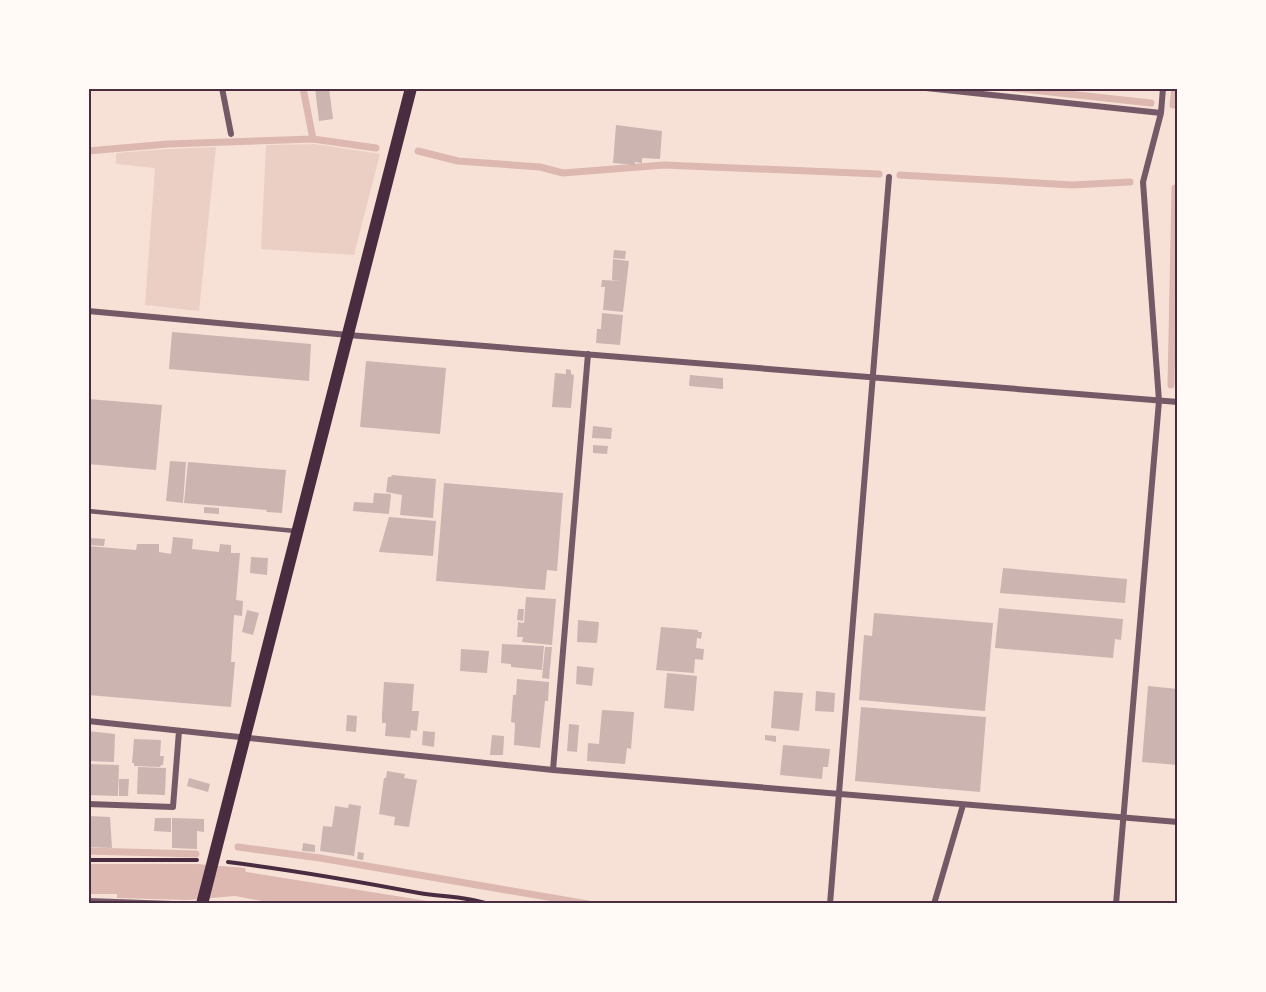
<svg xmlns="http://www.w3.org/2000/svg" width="1266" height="992" font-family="'Nunito Sans',sans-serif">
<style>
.green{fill:#ebcfc5}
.water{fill:#dcb8b0}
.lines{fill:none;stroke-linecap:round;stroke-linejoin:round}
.stream{stroke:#dcb8b0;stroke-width:7}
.building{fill:#ccb4b1}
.path{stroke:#4a2c40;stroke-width:4}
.service{stroke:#755966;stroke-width:4.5}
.minor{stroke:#755966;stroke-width:6}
.secondary{stroke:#4a2c40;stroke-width:12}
.neatline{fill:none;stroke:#4a2c40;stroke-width:2}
</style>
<rect width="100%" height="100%" fill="#f7e1d7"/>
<path class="green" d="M315 144 380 154 354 255 261 249 266 145Z
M216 147 199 311 145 305 155 168 116 164V153L168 149Z"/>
<path class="water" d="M89 864H197L245 868 246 872 440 903 278 904 235 896 188 900 117 898V894H89Z"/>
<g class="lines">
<path class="stream" d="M303 88 313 139
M1013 88 1151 103
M1173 105 1175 88
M88 151 168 144 313 139 376 148
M418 151 458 161 540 167 563 173 664 165 879 174
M900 175 1072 185 1130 182
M1171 385 1175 188H1178
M238 847 320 858 588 904
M88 851 196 854"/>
</g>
<path class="building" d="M315 88H329L333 119 319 121Z
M616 125 662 131 660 159 642 158V163L635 162V165L613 163Z
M614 250 626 251 625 259 613 258Z
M613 259 629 261 623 312 603 310 605 287H601L602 280 621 281 612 280Z
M602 313 623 315 620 345 596 343 597 329H601Z
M172 332 311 344 309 381 169 369Z
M366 361 446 368 440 434 360 427Z
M566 369 571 370V374L574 375 571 408 552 407 555 373 566 374Z
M690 375 723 378V389L689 386Z
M88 399 162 405 156 470 88 464Z
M593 426 612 428 611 439 592 438Z
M593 445 608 446 607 454 593 453Z
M170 461 186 462 183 503 166 501Z
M188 462 286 470 282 513 266 512 267 510 184 503Z
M392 475 436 479 433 518 400 515 402 495 386 492 388 477H391Z
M444 483 563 493 557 571 547 570 545 590 436 581Z
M374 493 391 494 389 514 353 511 354 502 373 503Z
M204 507 219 508V514L204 513Z
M389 517 436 521 433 556 379 552Z
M173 537 193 539 192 549 219 552 220 544 231 545V553H240L236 600 243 601 242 616 234 615 231 662H235L231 707 88 695V546L136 550 137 544H159V552L171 554Z
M89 538 105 539 104 546 89 545Z
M251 557 268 558 267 575 250 573Z
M1003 568 1127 579 1125 603 1000 593Z
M526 597 556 599 552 645 522 642 523 637H517L518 622 524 623Z
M999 608 1123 619 1121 640 1115 639 1113 658 995 648Z
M518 609H524L523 621 517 620Z
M247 610 259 613 253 635 242 632Z
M874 613 993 623 985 711 859 700 864 635 872 636Z
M578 620 599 622 597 643 577 642Z
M661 627 698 630V632H702L701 639 697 638 696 648 704 649 703 660 695 659 694 673 656 670Z
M502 644 544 646 542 670 511 667V664L501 663Z
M545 647H552L549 679 542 678Z
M461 649 489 651 487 673 460 671Z
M577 666 594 668 592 686 576 684Z
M667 673 697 676 694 711 664 708Z
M517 679 549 682 548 701H545L540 748 514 745 515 723 511 722 513 695H516Z
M384 682 414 684 412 711H419L417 731 411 730 410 738 385 736 386 723H382V714Z
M1148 686 1178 689V765L1142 762Z
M774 691 803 693 799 731 771 728Z
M816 691 835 693 834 712 815 711Z
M861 707 986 717 980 792 855 781Z
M602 710 634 712 631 749 627 748 625 764 587 761 588 743 599 744Z
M347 715 357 716 356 732 346 731Z
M569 724 579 725 577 752 567 751Z
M88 731 115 734 114 762 88 761Z
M423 731 435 732 434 747 422 745Z
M492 735 504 736 503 755H490Z
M765 735 776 736V742L765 740Z
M134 739 161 740 160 756H164L163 765H161L160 767 134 766V763H132Z
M783 745 830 749 828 767H823L822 779 780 775Z
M88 764 119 765 118 796 88 795Z
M138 767 166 768 165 795 137 794Z
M387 771 405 774 404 778 417 780 409 827 394 825 395 817 379 814 384 778H386Z
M189 778 210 784 208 792 187 786Z
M119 779H129L128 796H119Z
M349 804 361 806 354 856 320 851 323 826 332 827 335 806 348 808Z
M88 816 110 817 112 848 88 847Z
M155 818H171V832L154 831Z
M172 818 204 819V832L197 831V849L172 848Z
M303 843 315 845V852L302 851Z
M358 852 364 853 363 860 357 859Z"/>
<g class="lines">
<path class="path" d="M88 860H197
M228 862C292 870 356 881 419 893 442 897 466 896 488 904"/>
<path class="service" d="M88 511 295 531"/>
<path class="minor" d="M222 88 231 134
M926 88 1161 113
M88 311 348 335 1178 402
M88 721 553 770 1178 822
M553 770 588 354
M88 804 173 807 179 731
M88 901 173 904
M830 904 889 177
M934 904 963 805
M1116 904 1159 401 1143 182 1161 113 1163 88"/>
<path class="secondary" d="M202 904 411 88"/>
</g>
<rect width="1266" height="992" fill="none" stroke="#fffaf5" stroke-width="180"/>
<rect x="90" y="90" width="1086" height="812" class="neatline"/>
</svg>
